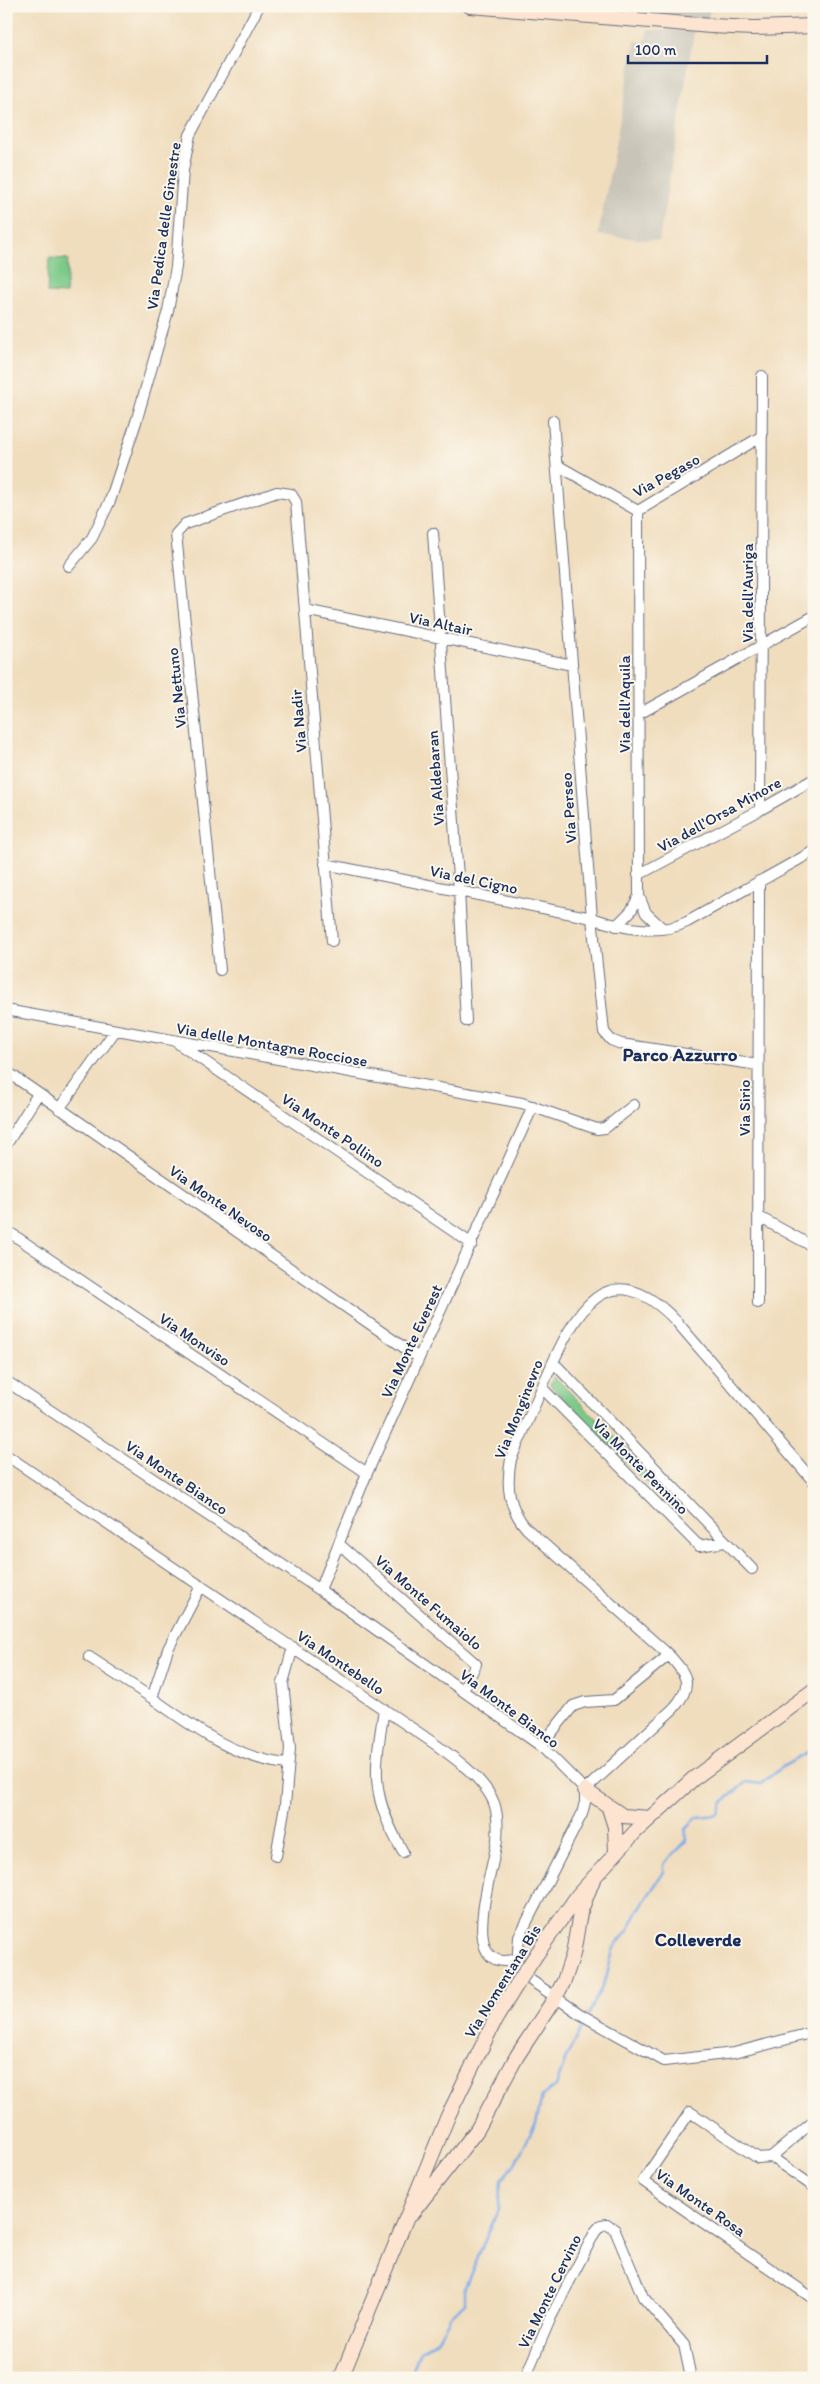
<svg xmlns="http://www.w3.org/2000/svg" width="820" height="2384" font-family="Itim,sans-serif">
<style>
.industrial{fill:#c8c4b8}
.green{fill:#7cc988;stroke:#4c7c73}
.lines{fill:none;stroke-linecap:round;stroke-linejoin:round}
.stream{stroke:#7dace7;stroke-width:2.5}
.minor-casing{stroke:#666c7f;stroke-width:12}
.secondary-casing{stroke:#666c7f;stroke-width:16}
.minor{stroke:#fff;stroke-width:10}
.secondary{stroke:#fde4d0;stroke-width:14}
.secondary-bridge-casing{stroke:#666c7f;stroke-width:16;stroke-linecap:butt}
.secondary-bridge{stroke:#fde4d0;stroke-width:14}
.labels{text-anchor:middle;stroke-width:4;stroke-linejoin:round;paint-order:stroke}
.street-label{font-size:16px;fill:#1b2f5e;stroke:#fbf7ec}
.quarter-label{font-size:19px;font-weight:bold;fill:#1b2f5e;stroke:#fbf7ec}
</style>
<rect width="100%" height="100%" fill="#fbf7ec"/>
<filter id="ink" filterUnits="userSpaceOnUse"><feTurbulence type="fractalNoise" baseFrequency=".02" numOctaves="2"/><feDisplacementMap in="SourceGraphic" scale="10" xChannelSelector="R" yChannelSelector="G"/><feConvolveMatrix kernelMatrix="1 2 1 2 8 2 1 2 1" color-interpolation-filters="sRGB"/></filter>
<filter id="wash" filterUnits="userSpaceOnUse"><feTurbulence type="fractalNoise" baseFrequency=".0096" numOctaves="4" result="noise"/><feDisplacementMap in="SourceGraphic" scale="20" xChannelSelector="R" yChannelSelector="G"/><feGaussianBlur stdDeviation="1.12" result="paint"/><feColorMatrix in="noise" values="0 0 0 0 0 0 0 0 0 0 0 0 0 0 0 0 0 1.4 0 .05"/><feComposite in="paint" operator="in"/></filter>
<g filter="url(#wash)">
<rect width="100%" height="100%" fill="#f0ddbd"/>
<path class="industrial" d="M579 6H710L708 21 579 9Z
M648 30 694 31 659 241 598 235 635 41 645 42Z"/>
<path class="green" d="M49 258 68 259 66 294 47 293Z
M554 1376 656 1479 649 1486 550 1385Z"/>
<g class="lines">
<path class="stream" d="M589 2014 606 1978 614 1947 628 1931 639 1909 664 1872V1864L687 1840 685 1829 698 1817 718 1815 722 1803 746 1782 761 1784C777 1769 794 1759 814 1750
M409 2378 420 2352 438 2339 451 2315 465 2303V2287L498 2210 501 2180 514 2165 536 2124 542 2096 556 2086 566 2058 583 2025"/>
</g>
</g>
<g filter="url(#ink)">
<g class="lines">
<defs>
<path id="minor" d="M553 421 592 918 604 1032 611 1040 621 1044 758 1065
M557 465 638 511 762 436
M638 511 639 896 646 913 662 928
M433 533 459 891 466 1021
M69 566 92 538 110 501 136 422 168 311 176 267 183 170 190 135 259 6
M305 610 572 665
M639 714 814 616
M760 810 762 376
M325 864 592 918C620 928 659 936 687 922L814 851
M638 875 760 810 814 779
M616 926 631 911 639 896
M220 970 176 534 185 524 277 492 291 494 296 502 332 941
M6 1010 522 1103 597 1129 605 1128 634 1105
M179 1044 472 1244
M6 1071 419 1358
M59 1109 115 1031
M6 1145 38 1094
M759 1217 814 1247
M6 1230 367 1473
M758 1303 759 881
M553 1362 752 1569
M6 1381 320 1590 541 1746 585 1790V1802L582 1814 519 1937 517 1966 526 1977 580 2014 664 2061 734 2053 814 2032
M542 1388 699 1546 725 1542
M6 1455 419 1733C442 1749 484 1776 494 1803 498 1814 498 1828 497 1840 494 1869 455 1977 517 1959
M339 1544 476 1664 463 1691
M201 1586 168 1649 152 1698C194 1728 236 1759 288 1764
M320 1590 367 1473 533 1106
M89 1657 152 1698
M384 1709C374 1773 370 1794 403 1852
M541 1746 573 1706 585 1702 614 1700 669 1655
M585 1790 674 1708C694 1685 687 1675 669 1655L527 1529C508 1508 506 1485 511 1459 523 1432 535 1405 546 1378 574 1314 607 1248 677 1322L814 1482
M276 1856 285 1805 290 1748 283 1683 293 1647
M814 2121 771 2157 814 2187
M771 2157 758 2158 690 2112 643 2181 814 2299
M525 2378 551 2317 595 2232 601 2225 607 2224 615 2230 643 2297 684 2345 691 2378"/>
<path id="secondary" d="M470 6 711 26 754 28 814 26
M585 1790 623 1816 650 1818
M609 1808 615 1827 616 1853
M536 1955 578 1895 636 1831 693 1779 814 1690
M412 2213 477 2130 517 2056 555 1998 564 1981 573 1954 580 1913 594 1877
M341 2378 448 2116 495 2020 512 1992"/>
</defs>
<use href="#minor" class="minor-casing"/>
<use href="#secondary" class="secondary-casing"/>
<use href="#minor" class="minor"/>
<use href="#secondary" class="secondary"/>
<defs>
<path id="secondary-bridge" d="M512 1992 536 1955"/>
</defs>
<use href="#secondary-bridge" class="secondary-bridge-casing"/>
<use href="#secondary-bridge" class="secondary-bridge"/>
</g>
</g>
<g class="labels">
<g class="street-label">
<text transform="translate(163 226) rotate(-82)" y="6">Via Pedica delle Ginestre</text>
<text transform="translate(666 475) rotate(-29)" y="6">Via Pegaso</text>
<text transform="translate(747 593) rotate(-90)" y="6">Via dell'Auriga</text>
<text transform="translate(441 623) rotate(12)" y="6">Via Altair</text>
<text transform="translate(176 688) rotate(-96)" y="6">Via Nettuno</text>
<text transform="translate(624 704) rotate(-90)" y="6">Via dell'Aquila</text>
<text transform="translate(298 721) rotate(-95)" y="6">Via Nadir</text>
<text transform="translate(435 778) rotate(-94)" y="6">Via Aldebaran</text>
<text transform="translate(568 808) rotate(-94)" y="6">Via Perseo</text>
<text transform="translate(719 814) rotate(-29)" y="6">Via dell'Orsa Minore</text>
<text transform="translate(474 879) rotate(12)" y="6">Via del Cigno</text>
<text transform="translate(272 1044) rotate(10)" y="6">Via delle Montagne Rocciose</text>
<text transform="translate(744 1108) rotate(-90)" y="6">Via Sirio</text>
<text transform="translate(333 1130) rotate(34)" y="6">Via Monte Pollino</text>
<text transform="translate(221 1203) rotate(35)" y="6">Via Monte Nevoso</text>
<text transform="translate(195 1339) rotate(34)" y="6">Via Monviso</text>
<text transform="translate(411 1341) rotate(-65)" y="6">Via Monte Everest</text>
<text transform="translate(518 1409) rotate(-68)" y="6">Via Monginevro</text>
<text transform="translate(641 1466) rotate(45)" y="6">Via Monte Pennino</text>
<text transform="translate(177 1477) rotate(34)" y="6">Via Monte Bianco</text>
<text transform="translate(429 1602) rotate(41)" y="6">Via Monte Fumaiolo</text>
<text transform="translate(341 1662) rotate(34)" y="6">Via Montebello</text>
<text transform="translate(510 1708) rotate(37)" y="6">Via Monte Bianco</text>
<text transform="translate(502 1981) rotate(-58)" y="6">Via Nomentana Bis</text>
<text transform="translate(701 2202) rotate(35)" y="6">Via Monte Rosa</text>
<text transform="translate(549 2291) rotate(-64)" y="6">Via Monte Cervino</text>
</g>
<g class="quarter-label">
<text x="680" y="1061">Parco Azzurro</text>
<text x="698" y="1946">Colleverde</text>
</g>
</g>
<rect width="820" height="2384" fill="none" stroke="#fbf7ec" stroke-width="25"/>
<path d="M628 55v8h139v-8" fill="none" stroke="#1b2f5e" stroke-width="2.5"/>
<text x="635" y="55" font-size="15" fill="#1b2f5e" stroke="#fbf7ec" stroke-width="4" paint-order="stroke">100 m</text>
</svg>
